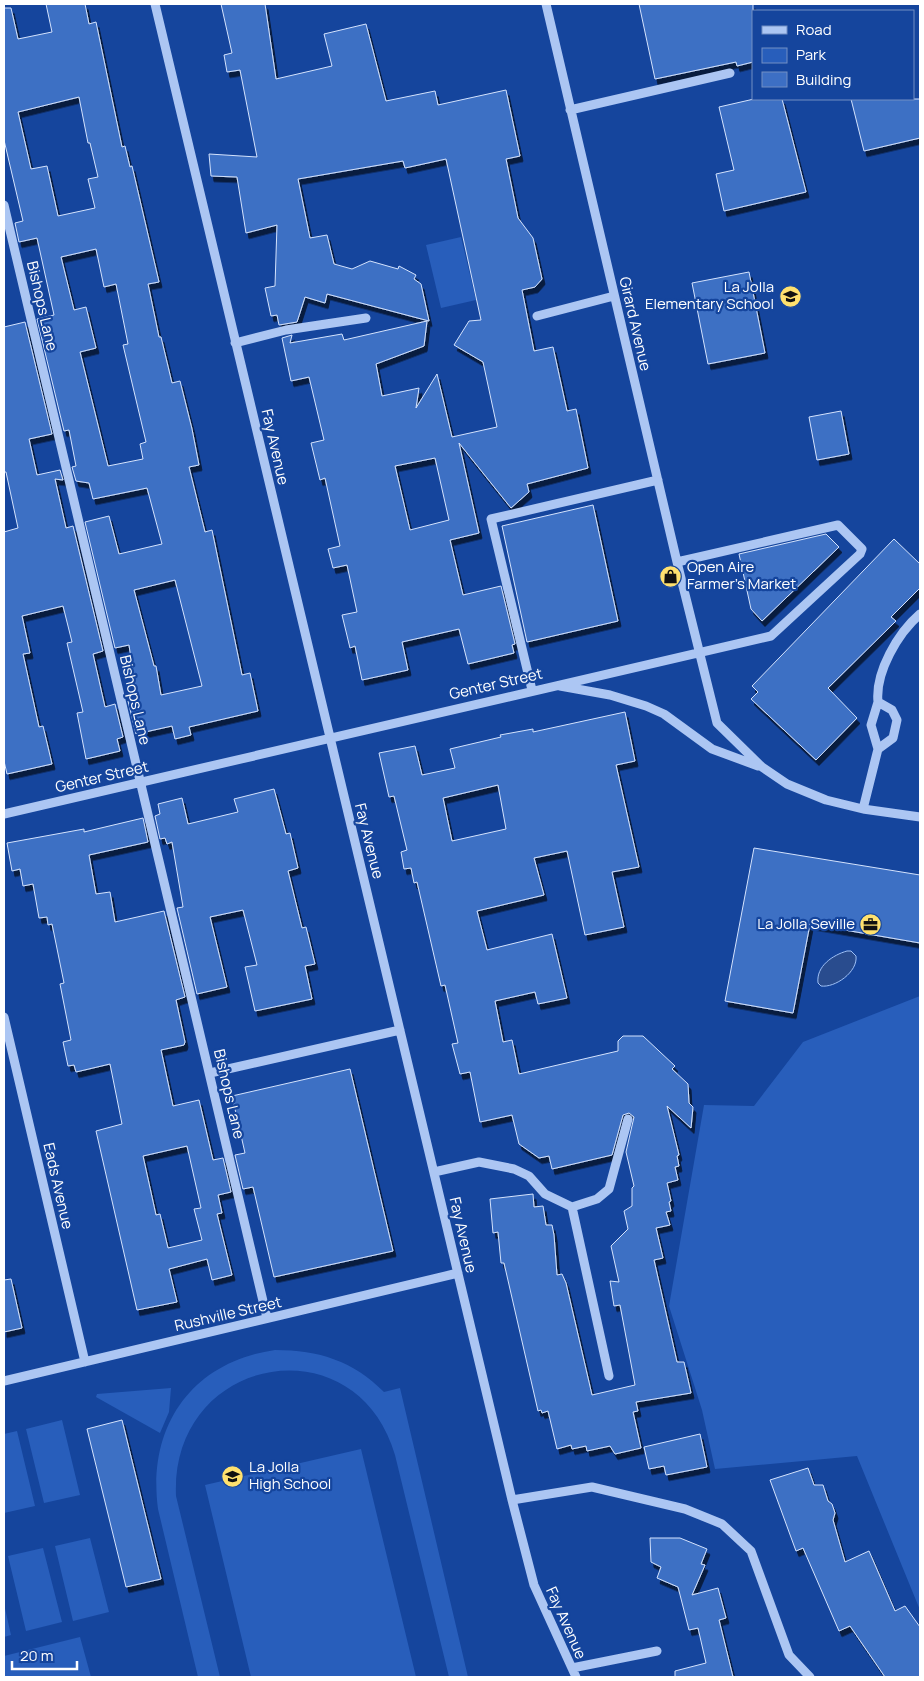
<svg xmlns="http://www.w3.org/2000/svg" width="924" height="1681" font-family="Manrope,sans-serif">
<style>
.green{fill:#285ebb}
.water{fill:#294c8e;stroke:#9ec0f6}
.building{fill:#3d6fc4;stroke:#d4e3fd;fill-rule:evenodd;filter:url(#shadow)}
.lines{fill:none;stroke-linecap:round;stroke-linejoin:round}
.minor{stroke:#acc6f3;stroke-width:9}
.labels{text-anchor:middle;stroke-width:4.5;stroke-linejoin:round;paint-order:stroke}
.poi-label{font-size:15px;fill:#fff;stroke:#15459d;text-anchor:end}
.street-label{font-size:15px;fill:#fff;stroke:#15459d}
</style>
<defs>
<filter id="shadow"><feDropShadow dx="3" dy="5.5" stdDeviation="0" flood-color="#0009"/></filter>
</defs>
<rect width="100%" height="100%" fill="#15459d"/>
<path class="green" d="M461 237 476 300 441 308 426 245Z
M920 996V995V1610L857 1456 715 1469 702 1410 669 1306 704 1105 754 1106 803 1042Z
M275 1350C319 1350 353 1361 384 1392L400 1388 468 1677H449L395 1455C356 1321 170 1355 176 1496L220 1677H198L158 1509C147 1426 192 1362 275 1350Z
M171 1388 169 1412 160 1433 96 1397 97 1394Z
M62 1420 80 1495 44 1503 26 1429Z
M17 1431 35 1506 4 1513V1434Z
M361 1449 416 1677H251L205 1485Z
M90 1538 109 1612 73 1621 55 1546Z
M43 1548 62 1622 26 1631 8 1556Z
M4 1604 11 1635 4 1637Z
M80 1637 91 1677H4V1656Z"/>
<path class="water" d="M847 951H851L856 956C858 972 835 988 821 986L818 983C816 966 833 955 847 951Z"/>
<path class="building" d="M46 4H85L89 24 96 22 122 147 125 146 130 167 132 166 159 282 148 284 159 337H161L172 383 180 381 192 429 199 465 189 467 205 532 212 530 242 675 250 673 258 711 189 727 191 735 175 739 172 726 136 734 128 701 137 699 129 645 115 648 85 522 109 516 119 554 162 544 147 488 93 499 89 483 76 481 72 467 76 466 69 430 64 431 37 319 54 315 37 238 19 242 15 223 23 221 4 140V8H11L18 39 52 32ZM79 97 88 143H90L98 177 88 179 95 208 58 216 47 166 31 169 18 112ZM96 249 104 287 116 284 128 344 123 345 146 442 140 444 143 459 108 466 80 352 96 348 86 307 74 310 61 257ZM175 580 202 686 161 695 156 666H154L134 590Z
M221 4H265L276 79 332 66 324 34 366 24 386 101 435 91 438 105 506 90 520 156 506 159 518 218 533 238 542 279 535 287 522 290 534 351 553 347 567 411 576 409 588 468 527 484 529 492 511 508 459 443 479 533 450 540 463 595 501 586 515 644 512 645 514 653 468 664 459 629 402 642 408 670 362 680 355 646 350 648 342 615 357 612 347 565 333 568 328 549 340 546 325 478 320 480 311 443 324 440 309 377 291 381 282 338 292 335 290 343 342 334 344 340 427 321 424 346 376 364 382 396 419 388 416 408 437 374 452 437 497 427 483 362 454 345 469 321 481 320 446 159 405 168 403 161 298 179 310 238 327 235 334 264 352 269 370 261 398 269 399 266 416 275 414 279 421 284 429 321 327 294 325 303 305 297 297 322 279 325 277 315 271 316 265 288 275 286 277 225 246 233 237 177 211 176 209 154 257 157 240 70 227 72 224 55 232 53ZM435 458 449 520 410 530 395 466Z
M639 4H753V62L737 66 736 62 655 79Z
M754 99H782L806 192 724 211 716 174 734 170 719 107Z
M851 99H920V138L864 151Z
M749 272 765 353 708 364 692 283Z
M25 322 52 434 29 439 37 475 60 470 63 480 55 479 66 528 73 526 103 651 93 654 105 707 115 704 123 737 117 739 120 751 86 759 77 713 83 712 67 643 72 642 63 606 22 616 30 653 23 654 39 727 43 726 52 764 7 774 4 761V532L18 528 6 472H4V327Z
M841 411 849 454 817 460 809 417Z
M593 505 618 621 527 642 502 526Z
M826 534 839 547 762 621 751 609 739 554Z
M894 539 920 564V588L891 617 896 621 828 688 857 718 816 760 751 699 758 692 752 686Z
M625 712 635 761 616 765 639 867 612 872 624 927 585 935 567 851 534 858 544 895 477 911 487 950 552 934 567 998 538 1004 535 992 495 1001 503 1042 512 1040 519 1074 618 1051V1041L623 1036H643L675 1066 672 1069 688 1084 689 1103 693 1107 691 1128 667 1106 679 1155 677 1156 679 1166 675 1167 678 1180 667 1183 671 1201 669 1202 671 1211 666 1212 670 1225 656 1228 663 1258 654 1260 677 1362H684L691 1393 636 1402 638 1411 633 1412 641 1448 615 1454 610 1446 587 1451 586 1446 572 1449 571 1445 557 1449 548 1411 542 1413 541 1410 538 1411 504 1263H501L498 1232 493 1233 490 1199 533 1194 534 1207 543 1206 546 1225H552L554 1235 557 1275 562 1274 566 1283 592 1395 635 1385 620 1305 614 1306 610 1281 619 1282 611 1246 628 1229 624 1211 632 1206V1188L634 1186 626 1152 634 1117 629 1113 623 1115 612 1155 552 1169 549 1156 539 1158 519 1144 512 1115 480 1122 470 1072 460 1074 452 1044 458 1043 445 985 441 986 417 882 414 883 411 868 404 869 401 852 407 850 394 796 389 797 379 753 415 746 422 775 455 768 450 749 501 737 500 735 533 729V732ZM498 785 506 829 452 841 443 798Z
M274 789 286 834 290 833 298 868 288 871 302 928 306 927 315 964 305 966 312 999 255 1011 245 967 257 965 243 910 210 917 227 987 197 994 177 908 183 907 172 842 167 844 165 838 160 839 155 816 160 814 158 804 182 798 188 824 238 812 234 799Z
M143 818 148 842 89 855 96 894 110 892 115 922 164 911 185 997 176 1000 185 1042 184 1045 161 1050 173 1106 199 1100 213 1160 223 1158 231 1192 218 1195 222 1213 217 1214 232 1275 212 1280 207 1259 169 1269 177 1302 137 1310 96 1131 122 1124 110 1064 76 1072 74 1065 68 1066 63 1042 71 1040 60 984 64 983 52 924 48 925 47 917 39 918 33 884 23 886 20 869 12 871 7 843 84 829V832ZM187 1146 201 1208 194 1209 202 1240 168 1248 160 1214 156 1215 143 1156Z
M754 848 920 875V943L810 924 793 1013 725 1001Z
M350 1069 393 1251 274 1277 253 1187 243 1189 235 1155 245 1153 232 1096Z
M11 1279 22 1328 4 1332V1280Z
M122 1420 161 1579 126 1587 87 1429Z
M700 1434 707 1467 666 1475 664 1466 649 1469 644 1447Z
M808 1468 814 1485H823L828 1501 832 1504 835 1513 833 1520 845 1562 869 1551 895 1611 905 1606 920 1627V1677H885L850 1626 839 1631 803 1548 796 1551 770 1480Z
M650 1538H680L707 1549 701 1564 705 1565 692 1595 718 1588 726 1618 719 1620 733 1677H675V1671L706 1663 698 1628 689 1630 678 1587 657 1578 661 1567 651 1562Z"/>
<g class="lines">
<path class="minor" d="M155 4 512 1500 534 1585 576 1677
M546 4 677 562 717 723 762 767 787 784 826 800 863 809 920 817
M570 110 730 73
M4 205 267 1318
M537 316 614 296
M235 343 286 330 366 318
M560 686 610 695 646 706 664 714 712 749 758 766
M532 690 491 519 658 480
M878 702C875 672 898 633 920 614
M863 809 878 749 871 725 878 702 892 710 897 720 893 738 878 749
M4 814 771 636 860 554 862 549 838 525 677 562
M4 1017 85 1362
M210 1073 400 1030
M434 1172 479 1162 514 1169 529 1176 545 1194 572 1207 609 1376
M572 1207 597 1199 609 1189 628 1119
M4 1381 458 1273
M512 1500 592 1487 685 1509 722 1524 751 1551 789 1655 810 1677
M572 1668 657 1651"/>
</g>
<defs>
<symbol id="school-disc" viewBox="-11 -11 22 22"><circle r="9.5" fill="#ffe16e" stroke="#15459d"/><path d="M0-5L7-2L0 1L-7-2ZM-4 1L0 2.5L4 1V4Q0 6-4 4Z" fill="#111"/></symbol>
<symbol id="shop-disc" viewBox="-11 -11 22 22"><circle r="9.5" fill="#ffe16e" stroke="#15459d"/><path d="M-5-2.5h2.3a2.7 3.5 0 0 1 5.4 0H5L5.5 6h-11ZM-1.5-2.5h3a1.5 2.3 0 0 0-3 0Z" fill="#111"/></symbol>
<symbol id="office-disc" viewBox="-11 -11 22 22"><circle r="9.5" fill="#ffe16e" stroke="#15459d"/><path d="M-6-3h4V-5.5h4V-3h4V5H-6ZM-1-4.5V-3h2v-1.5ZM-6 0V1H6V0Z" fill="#111"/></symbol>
</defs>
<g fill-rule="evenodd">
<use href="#school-disc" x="778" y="284" width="25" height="25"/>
<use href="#shop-disc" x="658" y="564" width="25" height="25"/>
<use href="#office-disc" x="858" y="912" width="25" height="25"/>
<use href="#school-disc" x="220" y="1464" width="25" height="25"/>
</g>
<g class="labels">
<g class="poi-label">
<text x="774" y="292">La Jolla<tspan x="774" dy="17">Elementary School</tspan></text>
<text x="687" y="572" text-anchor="start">Open Aire<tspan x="687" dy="17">Farmer’s Market</tspan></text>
<text x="855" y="929">La Jolla Seville</text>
<text x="249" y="1472" text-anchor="start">La Jolla<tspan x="249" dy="17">High School</tspan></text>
</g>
<g class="street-label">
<text transform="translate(42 306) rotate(77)" y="5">Bishops Lane</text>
<text transform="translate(635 324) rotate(77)" y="5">Girard Avenue</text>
<text transform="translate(275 447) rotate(77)" y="5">Fay Avenue</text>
<text transform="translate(496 684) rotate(-13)" y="5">Genter Street</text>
<text transform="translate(135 700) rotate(77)" y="5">Bishops Lane</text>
<text transform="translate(102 777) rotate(-13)" y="5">Genter Street</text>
<text transform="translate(369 841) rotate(76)" y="5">Fay Avenue</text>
<text transform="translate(229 1094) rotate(77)" y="5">Bishops Lane</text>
<text transform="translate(58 1186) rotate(77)" y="5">Eads Avenue</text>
<text transform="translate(463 1235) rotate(77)" y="5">Fay Avenue</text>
<text transform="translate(228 1314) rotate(-13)" y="5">Rushville Street</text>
<text transform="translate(566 1623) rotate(66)" y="5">Fay Avenue</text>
</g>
</g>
<rect width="924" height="1681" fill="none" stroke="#ffffff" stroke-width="10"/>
<rect x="752" y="10" width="162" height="90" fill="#15459d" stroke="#738fc4"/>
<rect x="762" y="26" width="25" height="8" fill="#acc6f3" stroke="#738fc4"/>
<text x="796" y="35" font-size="15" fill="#ffffff">Road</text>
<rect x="762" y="48" width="25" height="15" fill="#285ebb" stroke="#738fc4"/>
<text x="796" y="60" font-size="15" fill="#ffffff">Park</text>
<rect x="762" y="72" width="25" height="15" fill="#3d6fc4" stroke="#738fc4"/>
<text x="796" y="85" font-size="15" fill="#ffffff">Building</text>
<path d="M12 1661v8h65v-8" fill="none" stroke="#ffffff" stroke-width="2.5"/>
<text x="20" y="1661" font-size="15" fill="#ffffff" stroke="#15459d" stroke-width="4" paint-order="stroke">20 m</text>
</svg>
